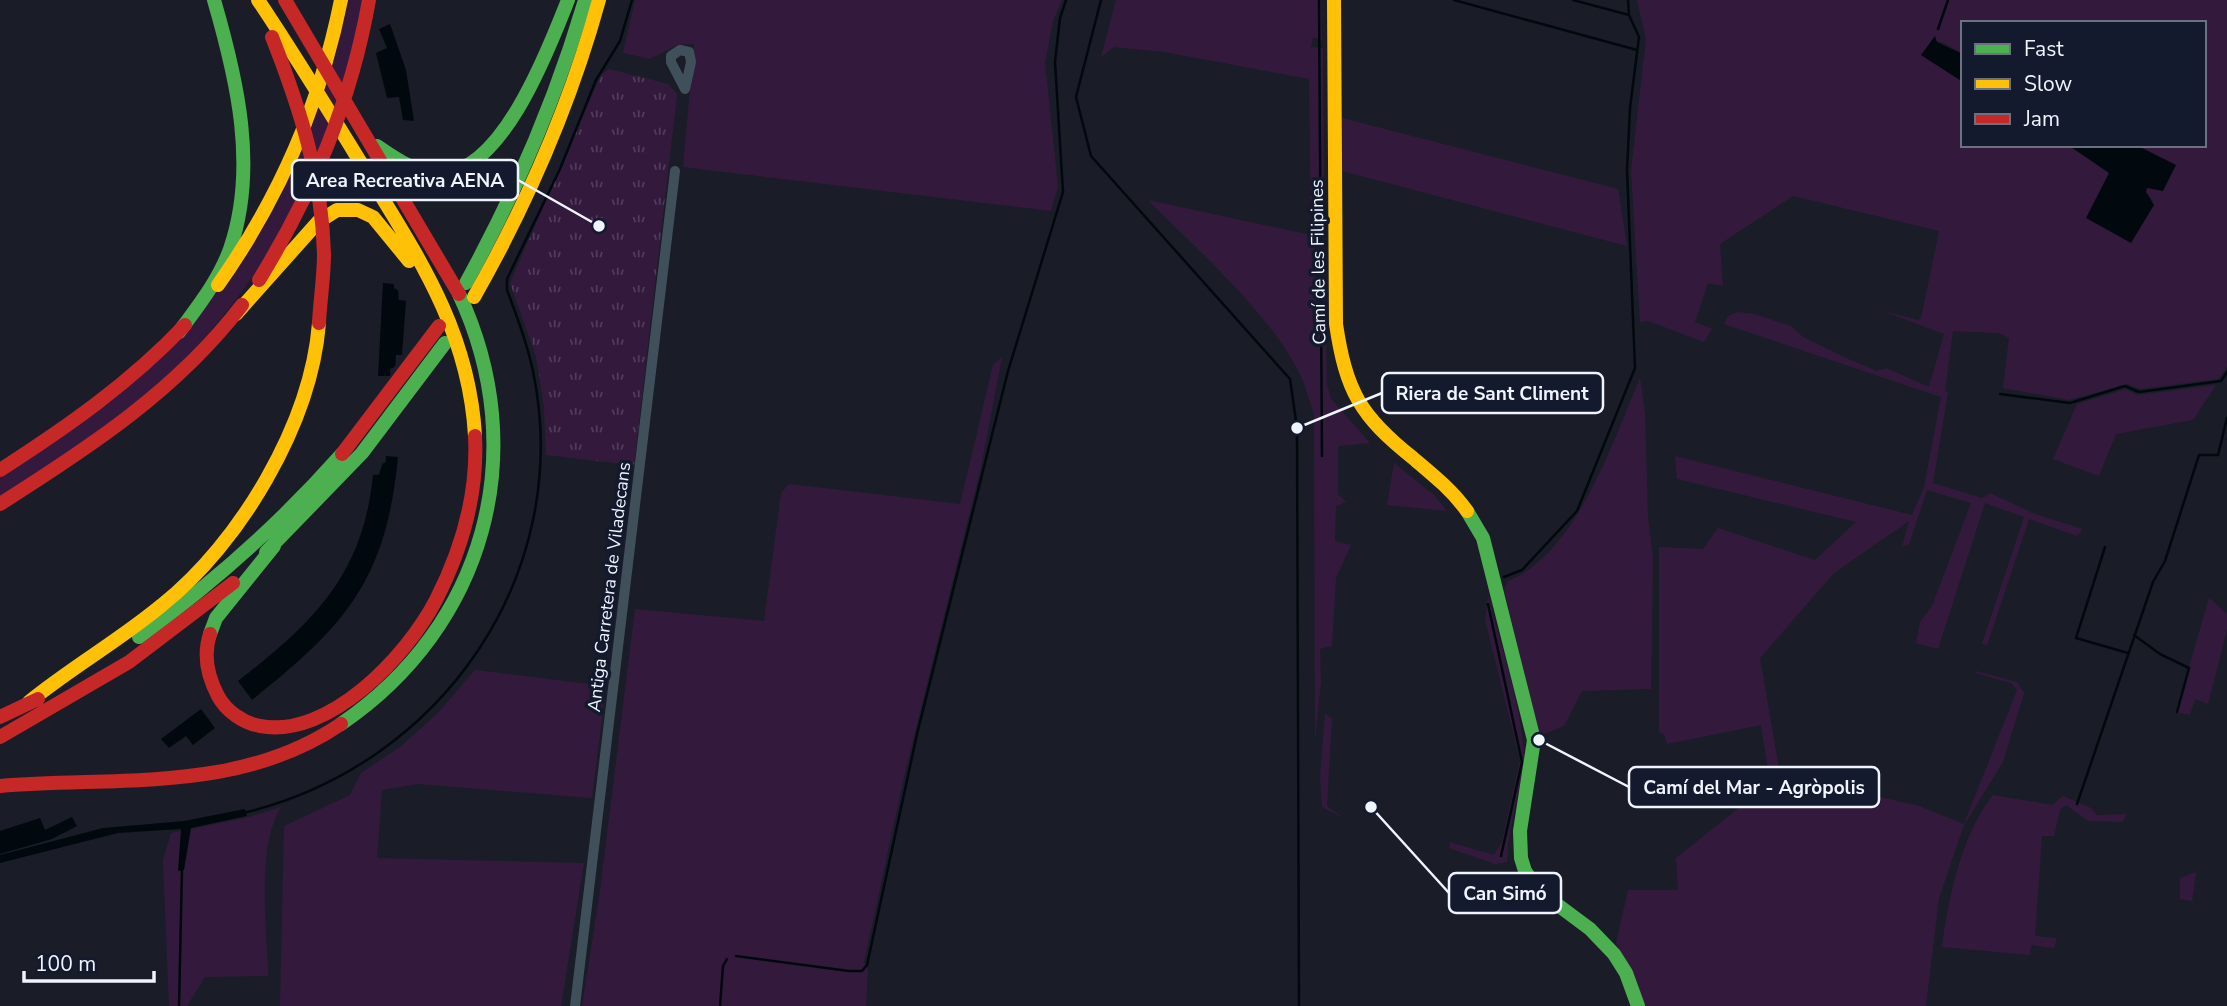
<svg xmlns="http://www.w3.org/2000/svg" width="2227" height="1006" font-family="'Nunito Sans',sans-serif">
<style>
.green{fill:#331a3d;fill-rule:evenodd}
.park{fill:url(#park-tufts)}
.water{fill:#02090e}
.lines{fill:none;stroke-linecap:round;stroke-linejoin:round}
.stream{stroke:#02090e;stroke-width:2.5}
.canal{stroke:#02090e;stroke-width:9}
.street{stroke:#40505b;stroke-width:10}
.fast{stroke:#4caf50;stroke-width:14}
.slow{stroke:#ffc107;stroke-width:14}
.jam{stroke:#c62828;stroke-width:14}
.labels{text-anchor:middle;stroke-width:7;stroke-linejoin:round;paint-order:stroke}
.street-label{font-size:18px;fill:#f0f4ff;stroke:#141a2d}
.leader{fill:none;stroke:#f0f4ff;stroke-width:2.5}
.callout-dot{fill:#f0f4ff;stroke:#141a2d;stroke-width:2.5}
.callout{fill:#141a2d;stroke:#f0f4ff;stroke-width:2.5}
.callout-label{font-size:19px;text-anchor:middle;font-weight:bold;fill:#f0f4ff}
</style>
<defs>
<pattern id="park-tufts" width="24" height="20" patternUnits="userSpaceOnUse" patternTransform="scale(1.75)"><rect width="24" height="20" fill="#331a3d"/><path d="M3 7l-1-3M5 7V3M7 7l1-3M15 17l-1-3M17 17v-4M19 17l1-3" fill="none" stroke="#513c5a"/></pattern>
</defs>
<rect width="100%" height="100%" fill="#1a1d27"/>
<path class="green" d="M345 0H364C337 151 270 282 156 387 109 430 53 463 0 498V476L184 332 249 251 283 193Z
M635 0H1062L1053 21 1045 63 1058 186 1051 211 683 167 694 44 677 45 650 59 623 53Z
M1116 0H1321L1322 40 1313 37 1311 47 1323 48 1325 327 1317 328 1314 334 1326 335 1327 384 1331 399 1370 443 1338 446V494L1346 502 1336 506 1335 541 1351 545 1336 578 1332 646 1320 649 1321 681 1315 742 1314 415C1310 403 1307 390 1302 379 1274 316 1196 249 1148 200L1311 235 1309 79 1164 52 1114 47 1101 57Z
M1637 0H2227V367L2218 379 2141 389 2127 384 2069 400 2003 388 2009 338 1999 333 1953 331 1945 391 1948 392 1933 483 1982 498 1990 493 2035 514 2083 529 2077 536 2029 519 1987 645 1982 644 2024 517 1985 503 1938 649 1916 643 1920 622 1932 606 1971 503 1927 490 1909 544 1902 547 1909 521 1834 573 1760 658 1780 774 1919 806 1964 824 2017 690 2011 683 1975 673 1976 671 2017 682 2024 693 2003 762 1964 825 1939 898 1926 1006H1644L1634 975 1616 943 1628 890H1678L1676 858 1770 783 1761 725 1667 744 1664 734 1659 732V547L1703 549 1718 528 1815 560 1856 522 1677 479 1675 456 1912 515 1924 487 1941 397 1724 324 1728 316 1737 312 1754 314 1791 326 1803 337 1846 358 1877 371 1886 368 1929 387 1944 334 1880 310 1918 320 1921 318 1939 231 1793 196 1720 244 1723 286 1708 283 1695 322 1712 329 1704 342 1648 321 1640 322 1631 171 1646 39ZM1963 23H2204V145H2136L2175 165 2147 187 2146 192 2154 202 2068 145H1963V82L1921 55 1932 41 1942 42 1963 54Z
M1342 118 1618 189 1627 246 1342 171Z
M1002 357 981 467 906 768 864 962 868 970 866 1006H582L600 891 635 609 764 621 781 493 789 484 960 504 993 365Z
M1640 378 1645 413 1648 518 1653 557 1651 689 1582 691 1564 726 1539 736 1504 589 1508 581C1577 553 1612 443 1640 378Z
M2216 385 2193 420 2116 434 2099 476 2053 459 2077 404 2126 389 2137 395Z
M1394 463 1434 495 1447 511 1387 505Z
M1488 595C1498 637 1528 726 1523 765 1519 798 1508 828 1507 862L1495 864 1449 848 1450 842 1494 855 1502 842 1520 760 1485 620Z
M2209 598 2227 614V630L2208 704 2195 699 2190 715 2176 712Z
M475 670 606 686 592 798 418 784 382 790 377 858 584 863 561 1006H280L284 826 350 795 361 773 400 747 438 713Z
M1325 714 1332 718 1327 806 1345 819 1322 807 1320 776Z
M1993 795 2052 805 2063 796 2091 808 2097 815 2126 814 2123 822 2088 821 2066 805 2060 810 2054 836H2042L2035 936 2057 938 2054 948 2031 945 2030 955 1942 947C1948 899 1962 833 1993 795Z
M281 807C256 846 267 929 268 976L205 977 187 1006H169L163 860 171 833 249 817Z
M2196 872 2192 901 2180 899V878Z"/>
<path class="park" d="M609 69 668 84 677 94 634 465 546 455 544 407 536 356 510 283 601 75Z"/>
<path class="water" d="M390 24 406 70 414 121 403 120 399 97 387 98 376 53 387 48 379 29Z
M1935 36 1937 42 1963 54V82L1921 55Z
M2068 145H2136L2176 165 2163 191 2147 188 2146 192 2154 205 2131 243 2086 218 2109 173Z
M383 283 394 284V299L406 301 402 355H391L390 376H378Z
M386 456 398 457C386 581 346 625 252 700L238 681C314 622 363 575 373 475L385 474Z
M201 709 215 728 193 745 186 736 169 748 161 739Z
M245 809 247 816 191 828 184 870 178 871 181 829 118 833 0 863V855L103 828 184 821Z
M72 817 77 826 52 839 0 854V831L40 818 45 830Z"/>
<g class="lines">
<path class="stream" d="M1101 0 1076 97 1091 156 1290 379 1297 428 1299 1006
M1319 0 1322 456
M1454 0 1637 50
M1573 0 1629 15
M1938 29 1948 0
M2000 394 2070 403 2125 386 2139 392 2221 381 2227 372
M2105 547 2076 638 2128 653
M1504 577 1522 570 1577 511 1635 368 1627 170 1630 108 1639 37 1629 15 1628 0
M1488 604 1522 762 1501 856
M2134 635 2160 654 2189 668 2177 712
M2077 804 2153 582 2165 561 2199 455H2218L2227 418
M243 813C441 766 575 574 533 371 527 343 517 316 507 290V279L560 169 596 80 620 41 632 0
M736 956 849 971H862L867 965 917 734 1008 371 1063 192 1055 62 1060 18 1066 0
M179 1006 182 869
M720 1006 723 966 727 959"/>
<path class="canal" d="M394 310V293
M391 364 392 345
M381 484 386 467"/>
<path class="street" d="M680 50 689 52 691 62 685 89 671 62V56Z
M575 1006 675 171"/>
<path class="fast" d="M377 146C396 159 415 173 440 173 502 174 549 48 568 0
M466 283C516 192 556 99 585 0
M179 332C198 306 219 280 230 249 258 168 237 79 214 0
M1467 511 1483 538 1534 740 1520 831 1521 858 1525 871 1539 891 1590 929 1614 954 1626 973 1638 1006
M266 552 362 453 445 343
M210 634 216 618 274 546
M139 637C213 583 281 523 342 454
M341 724C485 626 533 452 459 294"/>
<path class="slow" d="M258 0C295 55 329 111 364 168 417 255 469 330 475 436
M1334 0 1336 324C1346 391 1360 416 1413 458 1432 474 1452 490 1467 511
M218 285C280 197 320 105 341 0
M474 297C528 202 570 105 599 0
M236 314 318 222 337 210H358L373 217 409 261
M29 702C72 667 120 640 162 605 240 543 311 424 319 323"/>
<path class="jam" d="M285 0 459 294
M272 37C300 108 322 177 324 254 324 277 320 301 319 323
M259 280C313 192 351 102 369 0
M342 454 439 326
M0 470C67 427 130 383 185 325
M0 504C90 447 177 390 242 305
M210 634C203 655 208 677 218 696 226 711 243 723 260 726 329 739 407 656 436 600 462 549 478 493 475 436
M0 717 38 699
M0 737 129 662 233 583
M0 786C117 776 238 794 341 724"/>
</g>
<g class="labels">
<g class="street-label">
<text transform="translate(1318 262) rotate(-91)" y="6">Camí de les Filipines</text>
<text transform="translate(609 587) rotate(-83)" y="6">Antiga Carretera de Viladecans</text>
</g>
</g>
<path class="leader" d="M599 226L518 180M1297 428L1382 393M1539 740L1629 787M1371 807L1449 893"/>
<g class="callout-dot">
<circle cx="599" cy="226" r="7"/>
<circle cx="1297" cy="428" r="7"/>
<circle cx="1539" cy="740" r="7"/>
<circle cx="1371" cy="807" r="7"/>
</g>
<g class="callout">
<rect x="292" y="160" width="226" height="40" rx="7"/>
<rect x="1382" y="373" width="221" height="40" rx="7"/>
<rect x="1629" y="767" width="250" height="40" rx="7"/>
<rect x="1449" y="873" width="112" height="40" rx="7"/>
</g>
<g class="callout-label">
<text x="405" y="187">Area Recreativa AENA</text>
<text x="1492" y="400">Riera de Sant Climent</text>
<text x="1754" y="794">Camí del Mar - Agròpolis</text>
<text x="1505" y="900">Can Simó</text>
</g>
<rect x="1961" y="21" width="245" height="126" fill="#141a2d" stroke="#6c7181" stroke-width="2"/>
<rect x="1975" y="44" width="35" height="10" fill="#4caf50" stroke="#6c7181" stroke-width="2"/>
<text x="2024" y="56" font-size="21" fill="#f0f4ff">Fast</text>
<rect x="1975" y="79" width="35" height="10" fill="#ffc107" stroke="#6c7181" stroke-width="2"/>
<text x="2024" y="91" font-size="21" fill="#f0f4ff">Slow</text>
<rect x="1975" y="114" width="35" height="10" fill="#c62828" stroke="#6c7181" stroke-width="2"/>
<text x="2024" y="126" font-size="21" fill="#f0f4ff">Jam</text>
<path d="M24 971v10h130v-10" fill="none" stroke="#f0f4ff" stroke-width="3.5"/>
<text x="35" y="971" font-size="21" fill="#f0f4ff" stroke="#141a2d" stroke-width="5" paint-order="stroke">100 m</text>
</svg>
